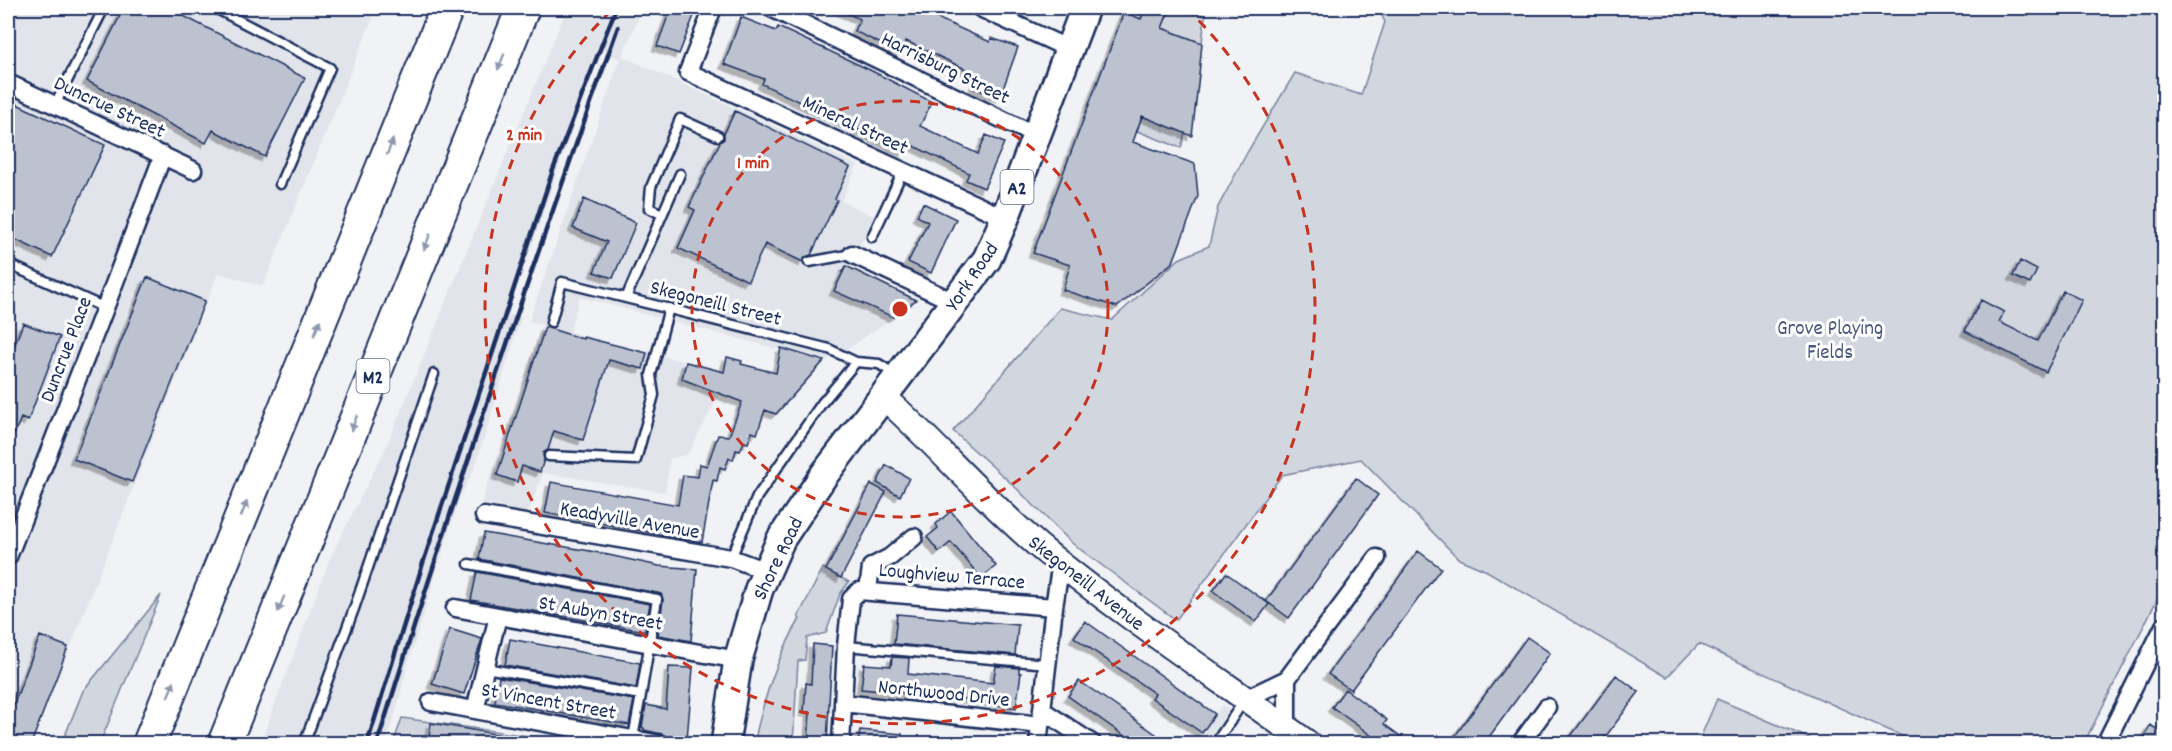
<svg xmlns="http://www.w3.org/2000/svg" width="2172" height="751" font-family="Dekko,sans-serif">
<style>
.built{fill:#e1e4ea}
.green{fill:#d2d6df;stroke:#76829e;stroke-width:1.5}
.building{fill:#bcc2d0;stroke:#1b2f5e;stroke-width:1.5;filter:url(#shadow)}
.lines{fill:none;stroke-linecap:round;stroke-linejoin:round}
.lane-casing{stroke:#1b2f5e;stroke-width:13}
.street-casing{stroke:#1b2f5e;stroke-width:21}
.secondary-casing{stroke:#1b2f5e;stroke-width:28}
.primary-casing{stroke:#1b2f5e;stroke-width:32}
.highway-casing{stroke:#1b2f5e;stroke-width:36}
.lane{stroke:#fff;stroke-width:8}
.street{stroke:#fff;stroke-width:16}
.secondary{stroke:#fff;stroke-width:24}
.primary{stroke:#fff;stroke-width:27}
.highway{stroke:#fff;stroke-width:32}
.rail{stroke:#1b2f5e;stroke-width:4.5}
.oneway{fill:#8d97ae}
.ring{fill:none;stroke:#c8321e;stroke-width:3;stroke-dasharray:10 8}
.labels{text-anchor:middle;stroke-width:6;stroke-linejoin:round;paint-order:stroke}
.shield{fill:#fff;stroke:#5f6d8e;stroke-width:1.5}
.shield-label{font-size:20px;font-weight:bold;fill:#1b2f5e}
.street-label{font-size:21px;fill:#1b2f5e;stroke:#fff}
.park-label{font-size:21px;fill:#49597e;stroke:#fff}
.centre{fill:#c8321e;stroke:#fff;stroke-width:3}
.ring-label{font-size:18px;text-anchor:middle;font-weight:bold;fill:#c8321e;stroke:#fff;stroke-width:6;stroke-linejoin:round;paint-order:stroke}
</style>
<defs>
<filter id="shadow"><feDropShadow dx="-4.5" dy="4.5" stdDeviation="0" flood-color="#0004"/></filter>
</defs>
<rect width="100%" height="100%" fill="#f1f2f5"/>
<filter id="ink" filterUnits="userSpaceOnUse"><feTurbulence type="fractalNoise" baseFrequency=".0167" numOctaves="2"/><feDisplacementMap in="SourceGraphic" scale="12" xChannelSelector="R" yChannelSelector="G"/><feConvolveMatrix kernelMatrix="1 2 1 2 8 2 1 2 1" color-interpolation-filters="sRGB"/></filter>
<g filter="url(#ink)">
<path class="built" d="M8 8H377L263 286 218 273 32 744 8 743Z
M567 8H643L622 56 858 165 841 201 876 217 834 291 893 317 854 345 824 361 579 297 570 332 686 362 683 379 720 393 688 454 670 459 665 492 543 473 528 513 481 504 542 325 529 321 620 59 600 49 508 314 521 318 475 467 460 497 407 667 397 708 386 743 260 744 330 558 386 447Z
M1222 705 1234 714 1214 743 1202 734Z"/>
<path class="green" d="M1170 8H1184L1205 16 1202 43 1162 28Z
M1378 8H2164V586L2084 743H1917L1699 644 1667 677 1487 571 1459 559 1361 459 1282 475 1176 620 1073 544 1012 484 953 431 1060 308 1112 320 1179 259 1209 246 1218 207 1248 151 1295 73 1361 95 1385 22Z
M1142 116 1185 133 1181 148 1137 131Z
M823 568 849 582 840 594 826 633 807 638 805 660 798 661 793 743 754 744C763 700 777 657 800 619L798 617Z
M161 595 100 743H62L83 691Z
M1717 699 1820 743H1698Z
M402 718 534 737 533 744H393Z"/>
<path class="building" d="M124 8H168L305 78 265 157 213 130 206 143 87 81Z
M671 8H697L679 54 657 46Z
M835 8H915L990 42 991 38 1018 47 1000 97 973 88 978 75 906 41 900 53 854 31 860 19Z
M1146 8H1170L1162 28 1202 43 1199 75 1192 136 1142 116 1133 142 1195 164 1198 196 1173 262 1117 307 1063 290 1070 265 1033 253 1124 12 1141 19Z
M741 17 776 31 778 27 870 70 932 102 920 126 978 154 986 135 1004 143 984 188 966 180 969 173 908 143 904 152 762 84 764 79 724 64Z
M8 100 105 145 52 257 8 236Z
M735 111 850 167 835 199 837 200 811 255 805 257 803 262 765 244 748 281 678 248 695 210 689 207 720 142 724 139V134Z
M584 199 636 223 613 278 594 272 607 242 573 228Z
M923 203 956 219 931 273 908 262 928 222 917 216Z
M2020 261 2037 270 2030 284 2013 276Z
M846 266 916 300 893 317 834 291Z
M147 277 205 301 132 482 74 459Z
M2063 291 2082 300 2046 372 1965 331 1981 300 2004 312 1999 322 2038 341Z
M23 323 60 337 28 421 21 418 8 449V363Z
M545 327 583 339V337L647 353 643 369 609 360 583 440 554 431 548 450 543 453 544 460 540 472 522 466 517 482 497 475Z
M781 348 824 361 776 414 765 410 757 434 752 432 748 443 744 442 740 451 736 450 733 460 729 458 725 469 720 467 717 481 713 480 702 542 545 513 551 482 678 505 683 475 698 477 700 464 707 466 718 435 729 436 742 402 682 379 686 362 724 372 727 357 742 361 741 364 776 373Z
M886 465 909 478 900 496 877 483Z
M1356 478 1378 495 1289 618 1266 601Z
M871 484 886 492 841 578 826 570Z
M951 511 996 566 981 578 951 542 939 552 927 537 938 528 936 524Z
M484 533 590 551 659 566 697 569 691 641 658 635 663 600 661 594 479 559Z
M1418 551 1441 568 1351 690 1328 674Z
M477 572 650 604 645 631 471 600Z
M1226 573 1269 604 1256 622 1213 591Z
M897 614 1018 625 1015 655 894 644Z
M1085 621 1215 714 1202 733 1152 698 1155 694 1074 637Z
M450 629 482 639 464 694 432 684Z
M40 636 68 647 31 744H8V704L13 706Z
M1527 637 1550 653 1535 674 1484 744H1449Z
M510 639 640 663 636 688 505 665Z
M813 644 832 646 827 744H808L810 712H804L806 683 811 684Z
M892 657 909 658 908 674 993 683 996 666 1019 668V673H1021L1016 708 998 705 999 703 968 699 861 689 864 664 891 666Z
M669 667 693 668 687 739 668 737 662 734 644 730V728L642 727 646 705 666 709Z
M1616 675 1639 692 1600 744H1565Z
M499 677 634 700 629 725 495 702Z
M1079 681 1097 693 1170 744H1136L1068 696Z
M1345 689 1387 720 1384 724 1411 744H1383L1332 707Z
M431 723 508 736 507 744H428Z
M2150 725 2164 733 2161 744H2141Z
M860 730 902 734 901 744H858Z"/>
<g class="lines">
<defs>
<path id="lane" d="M215 8 330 68 280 184
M55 105 104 8
M680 174 626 298 829 349 856 362
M662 214 649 208 651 187 680 119 718 136
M872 237 903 171
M809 262 852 254
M8 264 105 308
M551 322 562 282 626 298
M549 456 636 460 654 395 651 375 669 308
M731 558 757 497 822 403 856 362 879 364 896 375
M469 564 657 599 641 695 485 668
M846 646 1047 664
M633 738 641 695
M304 744 355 606 434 374
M1215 744 1243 702"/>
<path id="street" d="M713 8 688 72 1005 218
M771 8 1020 128 1038 133
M980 8 1069 49
M8 83 193 170
M852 254 954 302
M484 516 731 558 766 571
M8 557 105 308 163 155
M868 590 871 567 890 557 914 537
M455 608 738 660
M1245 699 1287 679 1377 558
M431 702 660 744
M843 703 1040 725
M475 710 498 616
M1042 710 1093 744
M1287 728V679
M841 744 846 646 851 599 859 591 1054 607
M1038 744 1054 607 1059 575 1062 565
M1520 744 1547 707
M2105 744 2164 626"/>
<path id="secondary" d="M884 397C938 446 985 501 1041 548 1126 618 1219 679 1309 744"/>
<path id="primary" d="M725 744 738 660 759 589 781 539 824 475 987 259 1005 218 1085 8"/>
<path id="highway" d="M149 744 447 8
M224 744 523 8"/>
</defs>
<use href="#lane" class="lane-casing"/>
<use href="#street" class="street-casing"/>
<use href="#secondary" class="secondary-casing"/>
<use href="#primary" class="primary-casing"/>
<use href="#highway" class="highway-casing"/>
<use href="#lane" class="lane"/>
<use href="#street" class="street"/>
<use href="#secondary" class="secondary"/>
<use href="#primary" class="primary"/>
<use href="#highway" class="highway"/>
<path class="rail" d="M367 744 423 563 553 170 616 8
M377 744C452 503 532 264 618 27"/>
</g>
<defs><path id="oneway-solid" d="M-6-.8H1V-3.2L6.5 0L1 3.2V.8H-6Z" transform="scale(1.5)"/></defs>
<g class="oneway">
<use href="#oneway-solid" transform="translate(501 62) rotate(112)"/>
<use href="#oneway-solid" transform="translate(390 147) rotate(-68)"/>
<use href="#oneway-solid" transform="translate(427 242) rotate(112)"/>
<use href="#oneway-solid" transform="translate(317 328) rotate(-68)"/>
<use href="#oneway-solid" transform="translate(354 423) rotate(112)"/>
<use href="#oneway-solid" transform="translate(244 509) rotate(-68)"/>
<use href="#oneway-solid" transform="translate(281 604) rotate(112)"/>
<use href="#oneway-solid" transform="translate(171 689) rotate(-68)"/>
</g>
</g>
<g class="ring">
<circle cx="900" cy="309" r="208"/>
<path d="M1186 8A415 415 0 1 1 614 8"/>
</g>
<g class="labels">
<g class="shield">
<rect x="1000.5" y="170" width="33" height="34" rx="4.5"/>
<rect x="356.5" y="359" width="33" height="34" rx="4.5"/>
</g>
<g class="shield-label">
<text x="1017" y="194">A2</text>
<text x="373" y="383">M2</text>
</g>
<g class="street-label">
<text transform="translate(946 67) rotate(26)" y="7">Harrisburg Street</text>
<text transform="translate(110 106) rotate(25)" y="7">Duncrue Street</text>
<text transform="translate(856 124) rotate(25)" y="7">Mineral Street</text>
<text transform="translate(971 276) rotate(-56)" y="7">York Road</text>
<text transform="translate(716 302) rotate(14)" y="7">Skegoneill Street</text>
<text transform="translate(65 349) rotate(-69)" y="7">Duncrue Place</text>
<text transform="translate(630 519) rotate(10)" y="7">Keadyville Avenue</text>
<text transform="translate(777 558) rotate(-64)" y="7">Shore Road</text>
<text transform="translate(952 575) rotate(5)" y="7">Loughview Terrace</text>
<text transform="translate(1087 582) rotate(38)" y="7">Skegoneill Avenue</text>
<text transform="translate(601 612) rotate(10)" y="7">St Aubyn Street</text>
<text transform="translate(944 692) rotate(6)" y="7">Northwood Drive</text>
<text transform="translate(549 700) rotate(10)" y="7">St Vincent Street</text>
</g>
<g class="park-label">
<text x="1830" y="334">Grove Playing<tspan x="1830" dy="24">Fields</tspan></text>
</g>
</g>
<circle cx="900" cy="309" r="9" class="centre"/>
<g class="ring-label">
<text x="524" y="140">2 min</text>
<text x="753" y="168">1 min</text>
</g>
<rect width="2172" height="751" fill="none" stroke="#fff" stroke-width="30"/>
<rect x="15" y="15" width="2142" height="721" fill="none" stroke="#1b2f5e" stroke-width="2" filter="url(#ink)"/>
</svg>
